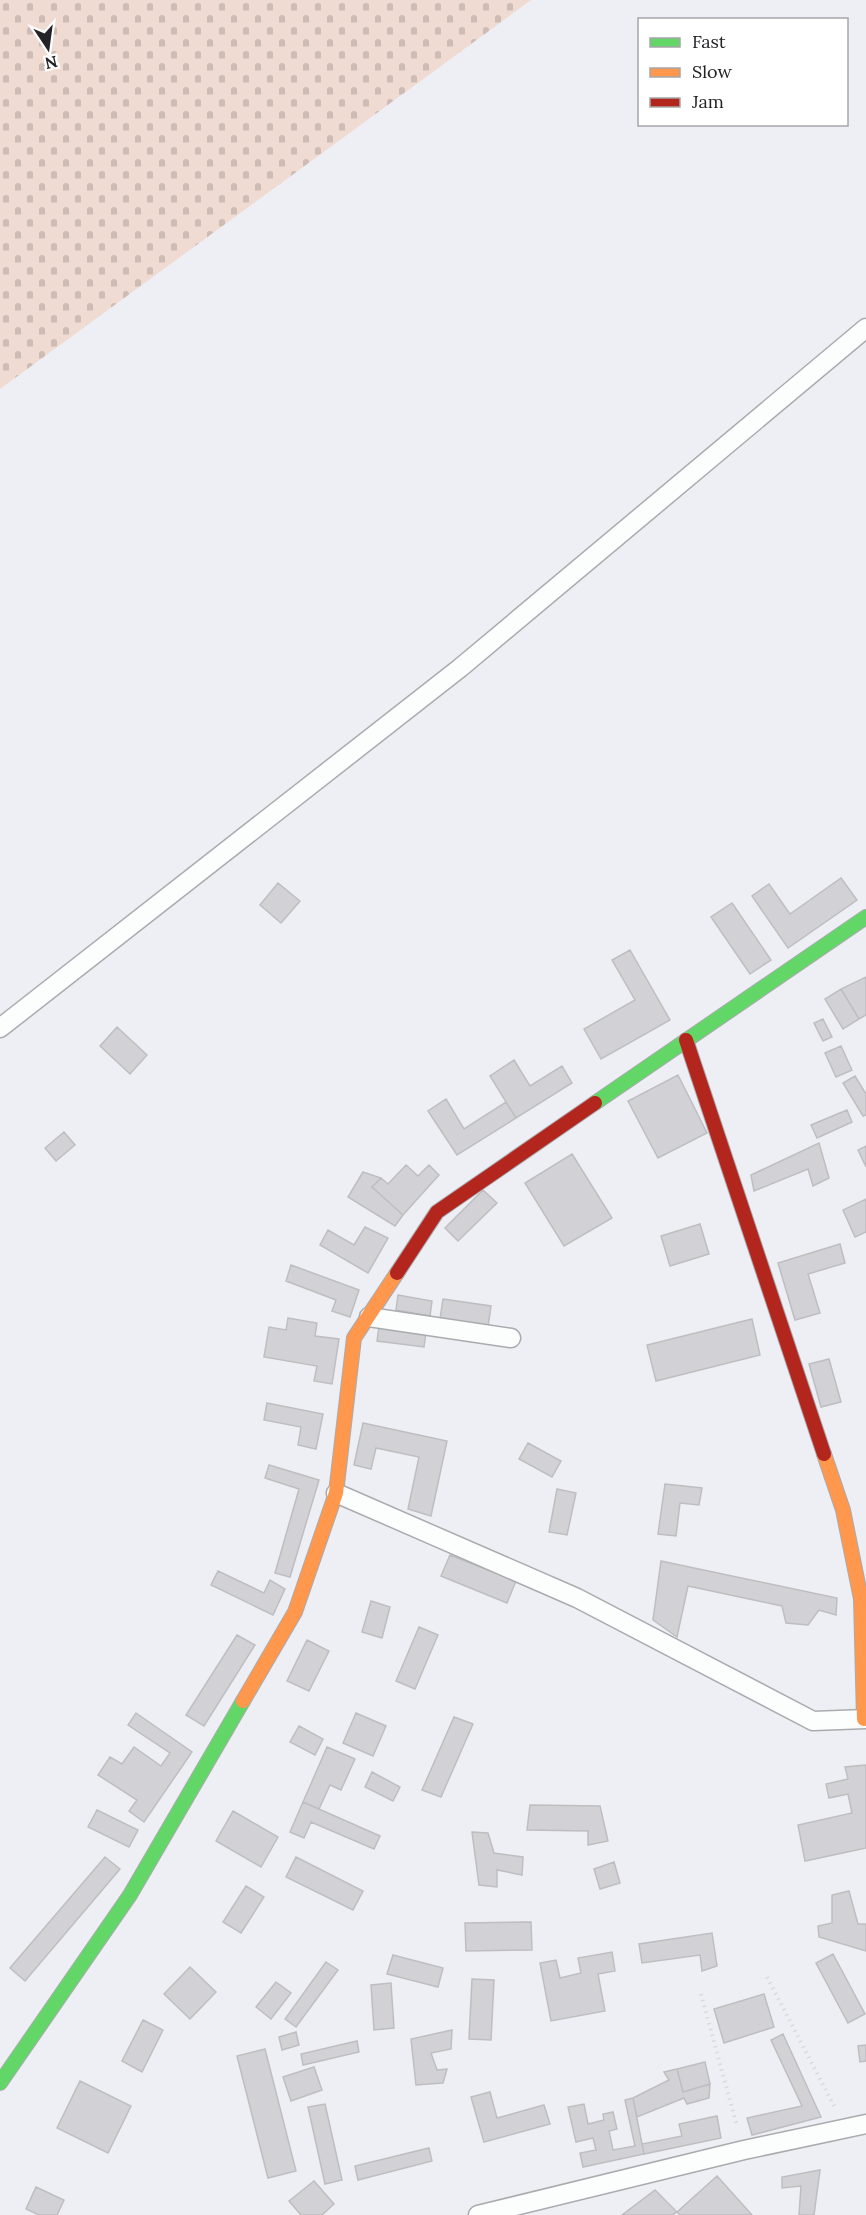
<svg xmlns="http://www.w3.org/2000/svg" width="866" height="2215" font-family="Lora,serif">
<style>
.cemetery{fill:url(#cemetery-stones)}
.building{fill:#d2d2d6;stroke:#bebec2;stroke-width:1.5}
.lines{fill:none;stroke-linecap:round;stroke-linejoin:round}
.lane-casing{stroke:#aaabaf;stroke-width:21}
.fast-casing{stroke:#aaabaf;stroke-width:16}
.slow-casing{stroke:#aaabaf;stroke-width:16}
.jam-casing{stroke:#aaabaf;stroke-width:16}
.path{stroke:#dadadb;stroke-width:4;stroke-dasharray:1.5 4.5;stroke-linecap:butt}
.lane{stroke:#fcfdfd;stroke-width:18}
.fast{stroke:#63d668;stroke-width:14}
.slow{stroke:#ff974d;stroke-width:14}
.jam{stroke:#b3261e;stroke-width:14}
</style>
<defs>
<pattern id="cemetery-stones" width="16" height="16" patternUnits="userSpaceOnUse" patternTransform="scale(1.5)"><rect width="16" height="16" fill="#efdbd2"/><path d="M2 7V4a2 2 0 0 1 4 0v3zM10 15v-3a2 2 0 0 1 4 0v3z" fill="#cdbcb4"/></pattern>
</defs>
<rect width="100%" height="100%" fill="#eeeff4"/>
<path class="cemetery" d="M0 0H531L0 389Z"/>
<path class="building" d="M841 878 857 900 788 948 752 896 769 884 790 914Z
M278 883 300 901 281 923 260 905Z
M732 903 771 960 750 974 711 917Z
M630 950 670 1020 601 1059 584 1029 635 1000 612 960Z
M866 977V1015L859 1019 841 989Z
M841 989 859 1019 843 1029 825 999Z
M823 1019 832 1037 823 1041 814 1023Z
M117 1027 147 1055 130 1074 100 1046Z
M841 1046 852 1070 836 1077 825 1053Z
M514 1060 530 1086 562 1066 572 1083 516 1118 490 1076Z
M678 1075 707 1133 658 1158 628 1101Z
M855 1076 866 1094V1115L863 1116 843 1083Z
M446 1099 464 1129 506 1102 516 1118 457 1155 428 1111Z
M847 1110 852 1122 817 1138 811 1125Z
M64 1132 75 1145 56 1161 45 1148Z
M819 1143 829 1178 813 1186 808 1169 754 1191 751 1175Z
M866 1146V1167L858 1150Z
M572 1154 612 1218 564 1246 525 1183Z
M406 1165 418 1176 429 1165 439 1175 403 1215 372 1187 381 1178 388 1184Z
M363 1172 381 1178 372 1187 403 1215 395 1226 348 1197Z
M483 1190 497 1203 458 1241 445 1228Z
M866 1199V1232L855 1237 843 1210Z
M700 1224 709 1254 670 1266 661 1236Z
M365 1227 388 1238 368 1273 320 1245 328 1230 354 1245Z
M840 1244 845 1263 808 1274 820 1313 795 1320 778 1263Z
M291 1265 359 1290 350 1317 332 1311 336 1300 286 1281Z
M398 1295 432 1301 430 1316 396 1310Z
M443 1299 491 1306 488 1327 440 1319Z
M288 1318 317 1323 315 1336 339 1339 332 1384 314 1381 317 1366 264 1357 269 1327 286 1330Z
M752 1319 760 1355 656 1381 647 1345Z
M379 1326 426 1332 424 1347 377 1341Z
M829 1359 841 1402 821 1407 809 1364Z
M267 1403 323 1414 316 1449 298 1445 301 1427 264 1420Z
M363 1423 447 1441 431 1516 408 1509 419 1457 376 1448 371 1469 354 1465Z
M528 1443 561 1461 552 1477 519 1459Z
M269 1465 319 1480 290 1577 275 1573 299 1489 265 1478Z
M665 1484 702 1488 699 1505 680 1503 676 1536 658 1534Z
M557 1489 576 1493 567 1535 549 1532Z
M450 1555 516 1581 507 1603 441 1576Z
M661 1561 837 1598 836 1615 819 1610 808 1625 786 1623 782 1606 688 1586 677 1637 653 1620Z
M218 1571 264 1593 270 1580 285 1589 273 1615 211 1585Z
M371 1601 390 1607 382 1638 362 1632Z
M419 1627 438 1635 415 1689 396 1681Z
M237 1635 255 1645 204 1726 186 1715Z
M307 1640 329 1651 309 1691 287 1681Z
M136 1713 192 1752 144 1822 129 1811 137 1800 98 1775 110 1757 122 1764 134 1747 161 1766 170 1753 128 1725Z
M356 1713 386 1726 373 1756 343 1743Z
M454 1717 473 1724 441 1797 422 1790Z
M299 1726 323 1739 315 1755 290 1742Z
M327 1747 355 1759 341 1790 330 1785 319 1809 303 1802Z
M866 1765V1848L805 1861 798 1825 852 1813 848 1794 829 1798 826 1784 848 1779 845 1767Z
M372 1772 400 1787 393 1801 365 1787Z
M303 1802 380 1836 374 1849 311 1822 304 1838 290 1832Z
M530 1805 600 1806 608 1841 588 1845V1831L527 1830Z
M97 1810 138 1830 129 1847 88 1827Z
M233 1811 278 1837 261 1867 216 1841Z
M472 1832 488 1833 494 1853 523 1857 522 1875 497 1870V1887L479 1885Z
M105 1857 120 1869 25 1981 10 1968Z
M296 1857 363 1891 353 1910 286 1877Z
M614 1862 620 1883 600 1889 594 1869Z
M246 1886 264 1897 241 1933 223 1922Z
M849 1891 858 1924H866V1951L819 1937 818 1926 832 1923V1895Z
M531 1922 532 1950 466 1951 465 1923Z
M712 1933 717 1966 702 1971 700 1955 642 1963 639 1944Z
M612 1952 615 1971 598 1974 605 2011 551 2021 540 1963 556 1960 560 1978 581 1973 578 1958Z
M833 1954 865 2014 848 2023 816 1963Z
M393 1955 443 1968 438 1987 387 1974Z
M326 1962 338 1970 296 2027 285 2019Z
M190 1967 216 1992 190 2019 164 1994Z
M472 1979 494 1980 491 2040 469 2039Z
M276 1982 291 1993 271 2019 256 2007Z
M391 1983 394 2028 374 2030 371 1985Z
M764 1994 774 2027 724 2043 714 2009Z
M143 2020 163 2030 142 2072 122 2061Z
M452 2030 451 2049 431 2053 437 2070 447 2069 443 2083 416 2085 411 2039Z
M296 2032 299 2045 282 2050 279 2037Z
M783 2034 821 2117 752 2135 747 2118 802 2106 771 2040Z
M357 2041 359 2052 303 2065 301 2054Z
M866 2045V2061L860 2062 858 2046Z
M265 2049 296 2171 268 2178 237 2056Z
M705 2062 710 2084 683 2092 677 2069Z
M314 2067 322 2090 291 2101 283 2077Z
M677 2069 683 2092 710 2084 709 2098 687 2104 684 2098 637 2117 633 2098 669 2080 664 2072Z
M80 2081 131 2106 108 2153 57 2128Z
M490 2092 497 2118 544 2105 550 2124 484 2142 471 2097Z
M633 2098 644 2154 583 2167 580 2153 596 2150 593 2138 576 2142 568 2107 584 2104 588 2124 604 2120 603 2114 613 2112 617 2129 609 2131 613 2150 635 2146 625 2100Z
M325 2104 342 2180 325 2184 308 2107Z
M717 2116 721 2138 644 2154 642 2144 682 2136 679 2124Z
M429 2148 432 2161 358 2180 355 2166Z
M820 2170 814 2215H799L801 2186 782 2188V2177Z
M717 2176 752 2215H680L677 2212Z
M314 2181 334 2204 322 2215H301L289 2201Z
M36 2187 64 2200 57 2215H39L26 2209Z
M655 2190 677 2212 672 2215H622Z"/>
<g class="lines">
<defs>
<path id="lane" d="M0 1028 460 668 866 328
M369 1317 511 1338
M336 1493 577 1598 813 1721 866 1719
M478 2215 744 2150 866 2124"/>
<path id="fast" d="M595 1103 866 917
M0 2083 130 1895 243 1701"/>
<path id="slow" d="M824 1454 843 1510 861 1599 864 1719
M243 1701 295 1612 336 1493 354 1338 397 1273"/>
<path id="jam" d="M686 1040 824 1454
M397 1273 437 1212 595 1103"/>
</defs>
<use href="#lane" class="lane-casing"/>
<use href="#fast" class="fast-casing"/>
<use href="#slow" class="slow-casing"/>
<use href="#jam" class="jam-casing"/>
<path class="path" d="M767 1977 834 2106
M701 1994 737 2126"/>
<use href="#lane" class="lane"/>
<use href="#fast" class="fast"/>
<use href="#slow" class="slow"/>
<use href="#jam" class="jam"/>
</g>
<rect x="638" y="18" width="210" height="108" fill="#ffffff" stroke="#a7a7a9" stroke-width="1.5"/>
<rect x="650" y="38" width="30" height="9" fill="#63d668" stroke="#a7a7a9" stroke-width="1.5"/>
<text x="692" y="48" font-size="18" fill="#232327">Fast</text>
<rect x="650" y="68" width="30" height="9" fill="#ff974d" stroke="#a7a7a9" stroke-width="1.5"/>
<text x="692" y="78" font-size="18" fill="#232327">Slow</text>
<rect x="650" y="98" width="30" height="9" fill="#b3261e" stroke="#a7a7a9" stroke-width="1.5"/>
<text x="692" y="108" font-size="18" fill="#232327">Jam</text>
<g transform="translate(48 48) rotate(167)" stroke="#ffffff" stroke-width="4.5" paint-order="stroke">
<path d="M0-4.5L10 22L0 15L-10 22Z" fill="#232327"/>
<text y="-9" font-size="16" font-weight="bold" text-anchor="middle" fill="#232327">N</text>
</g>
</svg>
